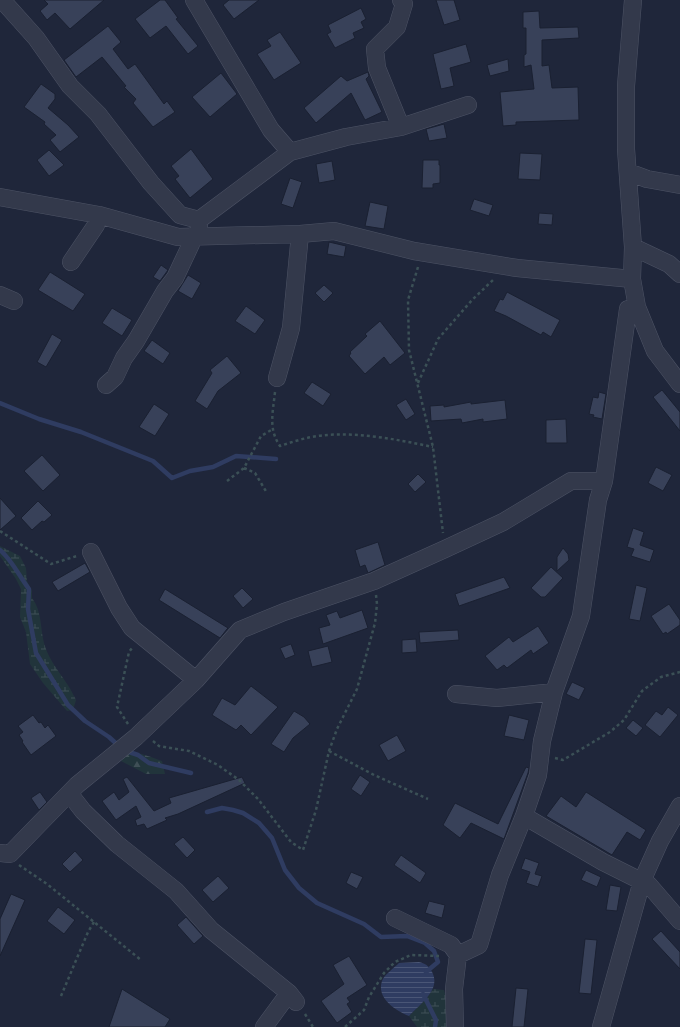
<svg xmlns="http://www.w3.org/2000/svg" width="680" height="1027" font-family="Ubuntu,sans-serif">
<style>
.forest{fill:url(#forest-firs)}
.wetland{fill:url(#wetland-marsh)}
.water{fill:url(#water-rules)}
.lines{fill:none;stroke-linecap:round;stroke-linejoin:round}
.stream{stroke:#2f3c61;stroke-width:4.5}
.building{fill:#384159;stroke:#1a2031}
.minor-casing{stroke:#4d5365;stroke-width:18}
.path{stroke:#3b5056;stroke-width:2.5;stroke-dasharray:3 3;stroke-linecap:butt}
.minor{stroke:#33394b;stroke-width:17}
</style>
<defs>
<pattern id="forest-firs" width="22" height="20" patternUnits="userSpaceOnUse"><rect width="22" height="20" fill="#21343b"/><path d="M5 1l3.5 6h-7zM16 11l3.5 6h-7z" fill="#3f4f56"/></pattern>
<pattern id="wetland-marsh" width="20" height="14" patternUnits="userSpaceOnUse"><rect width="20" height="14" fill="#21343b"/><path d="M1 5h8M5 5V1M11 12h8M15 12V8" fill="none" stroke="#3f4f56"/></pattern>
<pattern id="water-rules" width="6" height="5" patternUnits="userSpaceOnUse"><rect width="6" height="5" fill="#2f3c61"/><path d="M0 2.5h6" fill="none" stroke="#4a5676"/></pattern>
</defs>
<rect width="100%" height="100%" fill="#1f263a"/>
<path class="forest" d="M130 752C139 752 153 758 162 761L165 774H146L121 761Z"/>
<path class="wetland" d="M0 546 20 556 26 568 27 581 32 591V598C42 611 40 627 44 643 50 665 67 679 76 700L73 710 67 711 43 683 30 664 26 632 20 617 21 589 16 579 0 556Z
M433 989 444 990 448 1004 451 1027H417L409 1016 427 998Z"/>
<path class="water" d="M419 962C427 964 430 967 433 974 440 991 419 1005 409 1016 396 1011 376 998 382 981 384 975 394 968 399 963Z"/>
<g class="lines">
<path class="stream" d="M0 403 39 419 81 432 153 461 172 478 190 471 213 467 236 456 276 459
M0 550C12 560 19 576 29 589L28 609 36 653 68 705 85 721 109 737 120 747
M126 751 138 755 149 763 191 773
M207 812 222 808 233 810 243 813 259 823 272 838 285 870 299 888 317 903 364 924 381 937 407 936 425 943 434 951 438 962 426 972
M423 994 436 1020 435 1027"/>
</g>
<path class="building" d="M44 0H104L70 29 55 13 47 20 40 11 48 4Z
M160 0H165L178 18 176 19 198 46 188 54 166 26 150 38 135 19Z
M229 0H259L234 19 223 5Z
M436 0H454L460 20 444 25Z
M361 8 366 19 361 22 364 28 353 33 355 38 335 48 327 34 331 32 328 25Z
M539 11 540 28 578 27 579 38 542 40V66L549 65 552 88 578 87 579 120 516 122V125L503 126 500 92 534 89 531 65 524 67V55L526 54V28H523V12Z
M108 26 121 42 113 49 128 69 135 64 164 104 167 101 175 112 153 127 133 103 136 99 124 87 126 86 102 57 76 77 64 60Z
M280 32 301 63 274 80 257 54 271 46 267 40Z
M466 44 471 62 450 68 454 86 441 89 433 54Z
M508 59 509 71 490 76 487 65Z
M368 72 369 76 366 79 382 112 365 120 351 93 316 123 304 108 341 76 347 81Z
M221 73 237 94 210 117 192 97Z
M41 84 55 94V99L48 108 68 125 79 137 60 152 50 140 56 135 44 124 45 122 24 107Z
M444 124 447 138 429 141 426 129Z
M191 149 213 179 190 198 175 179 179 176 171 166Z
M49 150 64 165 49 176 37 160Z
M520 153 542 154 540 180 518 179Z
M423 160H439V165H440V183L433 184V188H422Z
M332 161 335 180 319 183 316 164Z
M290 178 302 182 293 208 281 204Z
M474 199 493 205 489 216 470 210Z
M370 202 388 206 384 229 365 226Z
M539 213 553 214 552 225 538 224Z
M329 242 346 246 344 257 327 254Z
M161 265 168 270 160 281 153 277Z
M50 272 85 294 73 311 38 290Z
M188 275 201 283 192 299 178 291Z
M324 285 333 293 324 302 315 293Z
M507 292 560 320 551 337 543 332 541 335 506 316 494 311 500 299 503 300Z
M246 306 265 320 255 334 235 321Z
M112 308 132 320 122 336 102 323Z
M380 321 405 353 390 365 384 357 365 374 349 356 351 353 350 352 367 336 365 334Z
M52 334 62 340 46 367 37 362Z
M152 340 170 353 163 364 144 351Z
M227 356 241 373 218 391 207 409 195 401 212 373 210 370Z
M312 382 331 394 323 406 304 393Z
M662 390 680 412V431L653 397Z
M599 392 606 394 602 419 593 417 594 415 589 414 593 397 598 398Z
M406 399 415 414 406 420 396 405Z
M505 400 507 419 483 422V419L462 423 461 419 431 421 430 406 444 405V407L471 402V404Z
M154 404 169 414 155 436 139 427Z
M566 419 567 443H546V420Z
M42 455 60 475 43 491 24 471Z
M656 467 672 475 663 491 648 483Z
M418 474 426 482 415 492 408 484Z
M0 498 16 516 0 530Z
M38 501 52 515 44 522 42 521 32 530 21 518Z
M633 528 644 532 640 545 654 550 650 562 631 556 634 549 627 547Z
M378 542 385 565 368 573 365 565 360 567 355 550Z
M563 548 568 554 569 560 557 571V557Z
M85 563 90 572 58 591 52 582Z
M551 567 563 578 545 597H541L531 588Z
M504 577 510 588 459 606 455 594Z
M636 585 647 588 640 621 629 619Z
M242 588 253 599 243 608 233 596Z
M165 589 228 628 227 629 220 638 159 600Z
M669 604 680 620V625L667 634 666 632 663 634 651 616Z
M362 610 368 628 323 644 319 628 330 625 326 615 337 611 340 618Z
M538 626 549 643 533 654 531 650 507 668 504 665 497 670 485 656 509 637 513 642Z
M458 630 459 640 420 643 419 632Z
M416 639 417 652 402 653V640Z
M291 644 295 655 285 659 280 648Z
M328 646 332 662 312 667 308 651Z
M572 682 585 688 579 700 566 694Z
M251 686 278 707 251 735 241 725 236 730 212 715 222 698 235 705Z
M668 707 678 715 660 737 645 725 656 711 662 715Z
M294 711 304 717 310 724 293 738 284 752 271 744Z
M33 715 39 723 41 722 45 728 48 725 56 736 31 755 22 742 23 741 19 735 23 732 18 726Z
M509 715 529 720 524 740 504 736Z
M633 720 643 728 636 736 626 728Z
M397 735 406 751 388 761 379 745Z
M526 767 529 768 528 773 504 839 471 823 460 838 443 825 455 803 498 824Z
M360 775 370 782 361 796 351 789Z
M127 777 154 811 171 803 169 798 242 777 245 783 178 814 165 818 167 820 147 829 144 824 137 826 135 820 141 817 136 806 116 820 102 801 114 792 119 800 129 792 123 779Z
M40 792 47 802 39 810 31 798Z
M586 792 646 830 640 840 627 832 612 855 546 816 561 796 576 807Z
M183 837 195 850 187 858 174 844Z
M75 851 83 860 70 872 62 864Z
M401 855 426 873 420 883 394 865Z
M525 858 539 863 535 874 542 876 538 887 526 883 530 872 521 869Z
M586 870 601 877 597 887 581 880Z
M351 872 363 877 357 889 346 883Z
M218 876 229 888 213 902 202 890Z
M610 885 621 887 617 911 606 910Z
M11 894 25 900 0 956V919Z
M429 901 445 905 442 918 425 913Z
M58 907 75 920 64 934 47 921Z
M186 917 203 936 194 944 177 925Z
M661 931 680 952V969L652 939Z
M585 939 597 940 591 994 579 993Z
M349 956 367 985 347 998 350 1002 347 1004 352 1012 337 1023 321 1001 344 984 333 965Z
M516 988 528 989 524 1027H512Z
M122 989 170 1019 165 1027H109Z"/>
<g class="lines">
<defs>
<path id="minor" d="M2 0 36 38 70 86 98 114 151 183 180 215 199 220
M194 0 271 130 290 152
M401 0 404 4 397 27 375 49 377 68 401 127
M633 0 626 86V149L633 247 632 279 637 307 655 351 680 384
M628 172 647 179 680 185
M0 197 99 215 178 237 300 234 334 231 414 251 517 268 632 279
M199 236V220L290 152 346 137 401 127 468 105
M633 247 669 264 680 274
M71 262 96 225 99 215
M0 295 14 301
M277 378 291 328 300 234
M106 385 115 377 124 358 136 341 165 291 175 278 191 244 192 236
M91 552 119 608 132 628 196 680
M456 694 497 698 554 692 581 616 598 500 604 481 628 309 637 307
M69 793 83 811 117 844 176 891 211 930 289 993 296 1002
M524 816 603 862 649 885 680 921
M0 853 10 854 77 785 136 737 196 680 240 630 284 612 374 581 445 549 503 522 571 481H604
M395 918 451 945 458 955
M264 1027 289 993
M455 1027 454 989 458 955 479 945 500 875 524 816 538 775 542 741 554 692
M601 1027 642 881 660 841 680 806"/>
</defs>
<use href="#minor" class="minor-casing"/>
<path class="path" d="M418 267 408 300 409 350 433 447 443 533
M418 383 438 339 472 300 493 280
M275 392C273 412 268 429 280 446 289 443 298 440 307 438 346 429 395 439 433 447
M244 468 255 473 267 493
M227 481 244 468 261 436 273 429
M0 531 51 564 77 556
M128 724 117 707 129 652 132 648
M153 741 159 746 189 751 218 765 239 780 258 799 291 842 303 850 316 810 329 751 337 729 357 689 375 623 377 604 376 595
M329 751 374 775 428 799
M555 758 563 760 610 732 624 720 642 691 661 677 680 672
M19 865 47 884 141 960
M61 996 88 932 94 922
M305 1014 313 1027
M345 1027 364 1010 369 997 384 973 395 962 411 955 439 956"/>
<use href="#minor" class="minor"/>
</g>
</svg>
